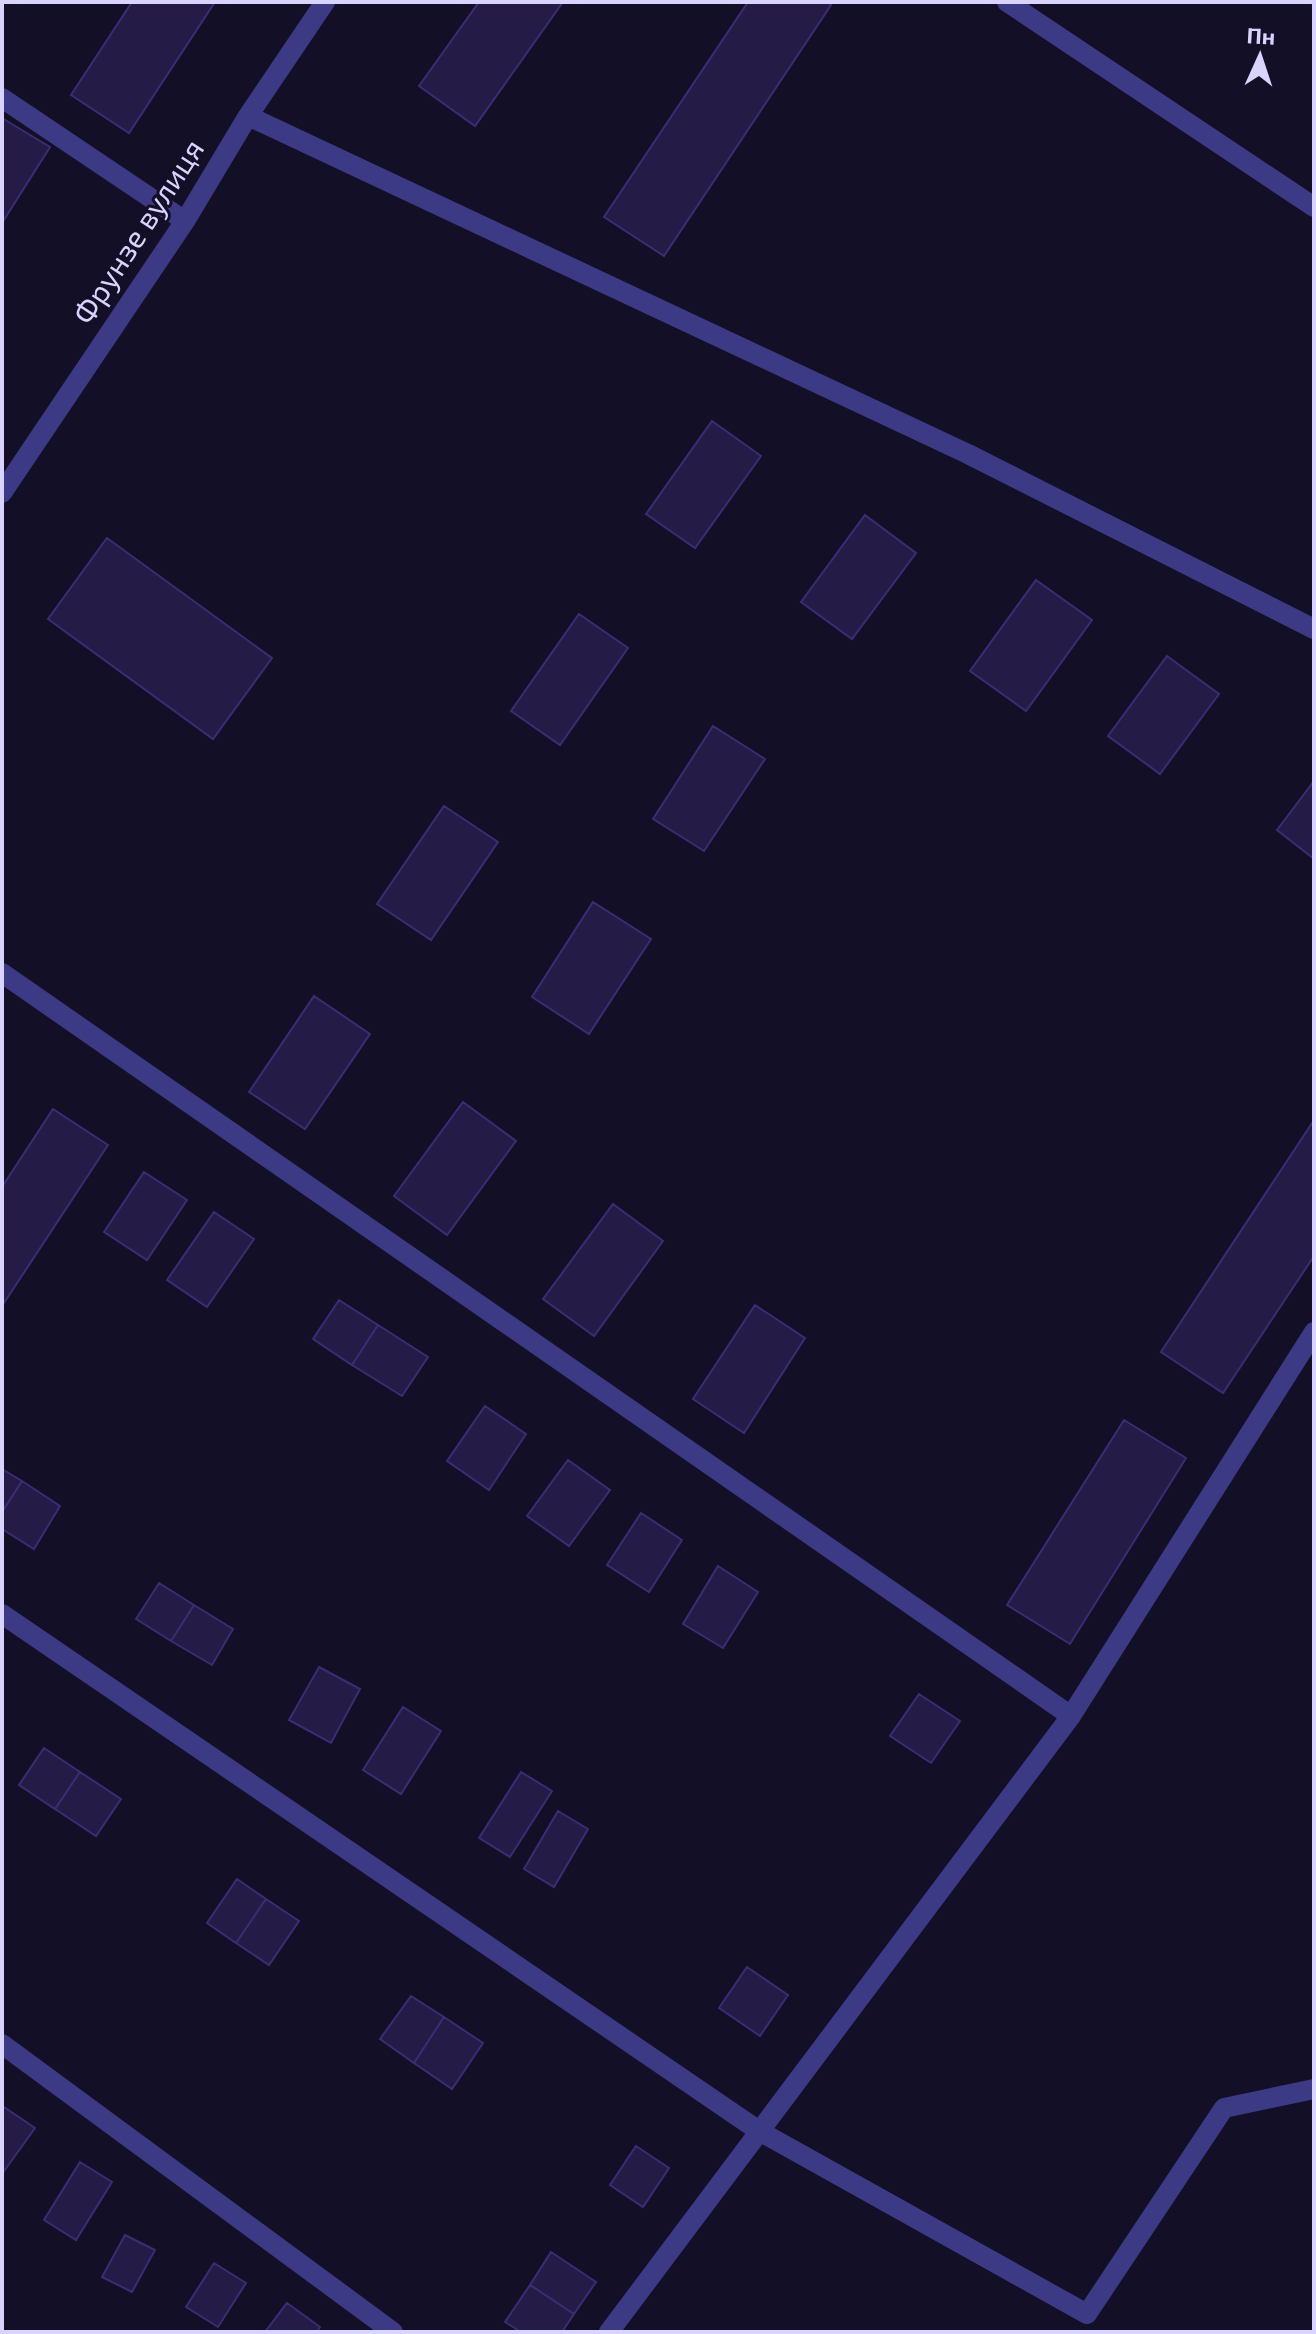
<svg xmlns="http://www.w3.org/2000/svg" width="1316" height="2334" font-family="'Exo 2',sans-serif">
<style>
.building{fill:#241b47;stroke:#3b2d73;stroke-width:2}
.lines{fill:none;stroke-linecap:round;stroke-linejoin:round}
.minor{stroke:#3d3a85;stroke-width:20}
.labels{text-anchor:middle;stroke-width:6;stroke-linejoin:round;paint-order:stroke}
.street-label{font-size:30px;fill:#d9d4ff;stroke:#130f26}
</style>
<rect width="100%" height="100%" fill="#130f26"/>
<path class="building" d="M132 2H215L129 133 71 95Z
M479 2H563L475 126 419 86Z
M748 2H826L831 5 664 256 604 217Z
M2 118 50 147 2 223Z
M712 421 761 456 695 548 646 514Z
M865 515 916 553 852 639 801 602Z
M107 538 272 658 213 739 48 619Z
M1036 580 1092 620 1026 711 970 671Z
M579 614 628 648 560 745 511 711Z
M1167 656 1219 694 1160 774 1108 736Z
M713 726 765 759 704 851 653 819Z
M1314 781V859L1277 830Z
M444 806 498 842 431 940 377 904Z
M593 902 651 939 589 1034 532 997Z
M314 996 370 1034 305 1129 249 1092Z
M463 1102 516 1141 447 1235 394 1196Z
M53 1109 108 1145 2 1306V1187Z
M1314 1120V1256L1223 1393 1161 1352Z
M144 1172 187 1200 147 1260 104 1232Z
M613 1204 663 1241 594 1336 543 1299Z
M214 1212 254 1239 207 1307 167 1280Z
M339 1300 378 1325 352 1365 313 1339Z
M755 1305 805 1338 744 1433 693 1399Z
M378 1325 428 1357 402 1396 352 1365Z
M485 1406 526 1434 489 1490 447 1461Z
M1124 1420 1186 1458 1070 1644 1007 1605Z
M568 1460 610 1490 569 1546 527 1516Z
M2 1469 22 1481 2 1512Z
M22 1481 60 1506 34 1549 2 1529V1512Z
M641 1513 682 1540 649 1592 607 1565Z
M718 1566 758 1592 723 1648 683 1624Z
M159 1583 194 1605 171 1641 136 1619Z
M194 1605 233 1629 212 1665 171 1641Z
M319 1667 360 1689 331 1743 289 1720Z
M919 1694 960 1721 931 1763 890 1736Z
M403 1707 441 1731 401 1794 363 1770Z
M44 1748 80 1772 55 1809 19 1785Z
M80 1772 121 1799 96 1836 55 1809Z
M521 1772 552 1791 510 1857 479 1838Z
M558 1811 588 1829 554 1887 524 1869Z
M237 1879 266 1899 236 1943 207 1923Z
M266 1899 299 1921 269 1965 236 1943Z
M747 1967 788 1995 760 2036 719 2008Z
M411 1996 444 2017 414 2063 380 2039Z
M444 2017 483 2043 452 2089 414 2063Z
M4 2107 35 2128 2 2174V2109Z
M636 2146 669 2168 643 2207 610 2185Z
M80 2162 112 2182 76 2240 44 2220Z
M125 2235 155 2250 132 2292 102 2277Z
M551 2252 596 2282 574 2314 530 2285Z
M214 2263 246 2283 218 2327 186 2307Z
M530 2285 574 2314 562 2332H521L505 2322Z
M287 2303 320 2327 317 2332H265Z"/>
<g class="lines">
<path class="minor" d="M1007 2 1314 207
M2 98 185 221
M248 116 968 454 1314 629
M2 493 185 221 248 116 325 2
M2 973 1071 1716
M2 1614 759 2131 1087 2314 1224 2108 1314 2089
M2 2044 393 2332
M609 2332 1071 1716 1314 1332"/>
</g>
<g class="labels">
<g class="street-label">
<text transform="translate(139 232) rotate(-57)" y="10">Фрунзе вулиця</text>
</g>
</g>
<rect width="1316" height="2334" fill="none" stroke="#d9d4ff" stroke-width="8"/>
<g transform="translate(1260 56) rotate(3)" stroke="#130f26" stroke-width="6" paint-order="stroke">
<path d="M0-6L14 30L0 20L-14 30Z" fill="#d9d4ff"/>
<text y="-12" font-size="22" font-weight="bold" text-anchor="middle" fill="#d9d4ff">Пн</text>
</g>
</svg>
